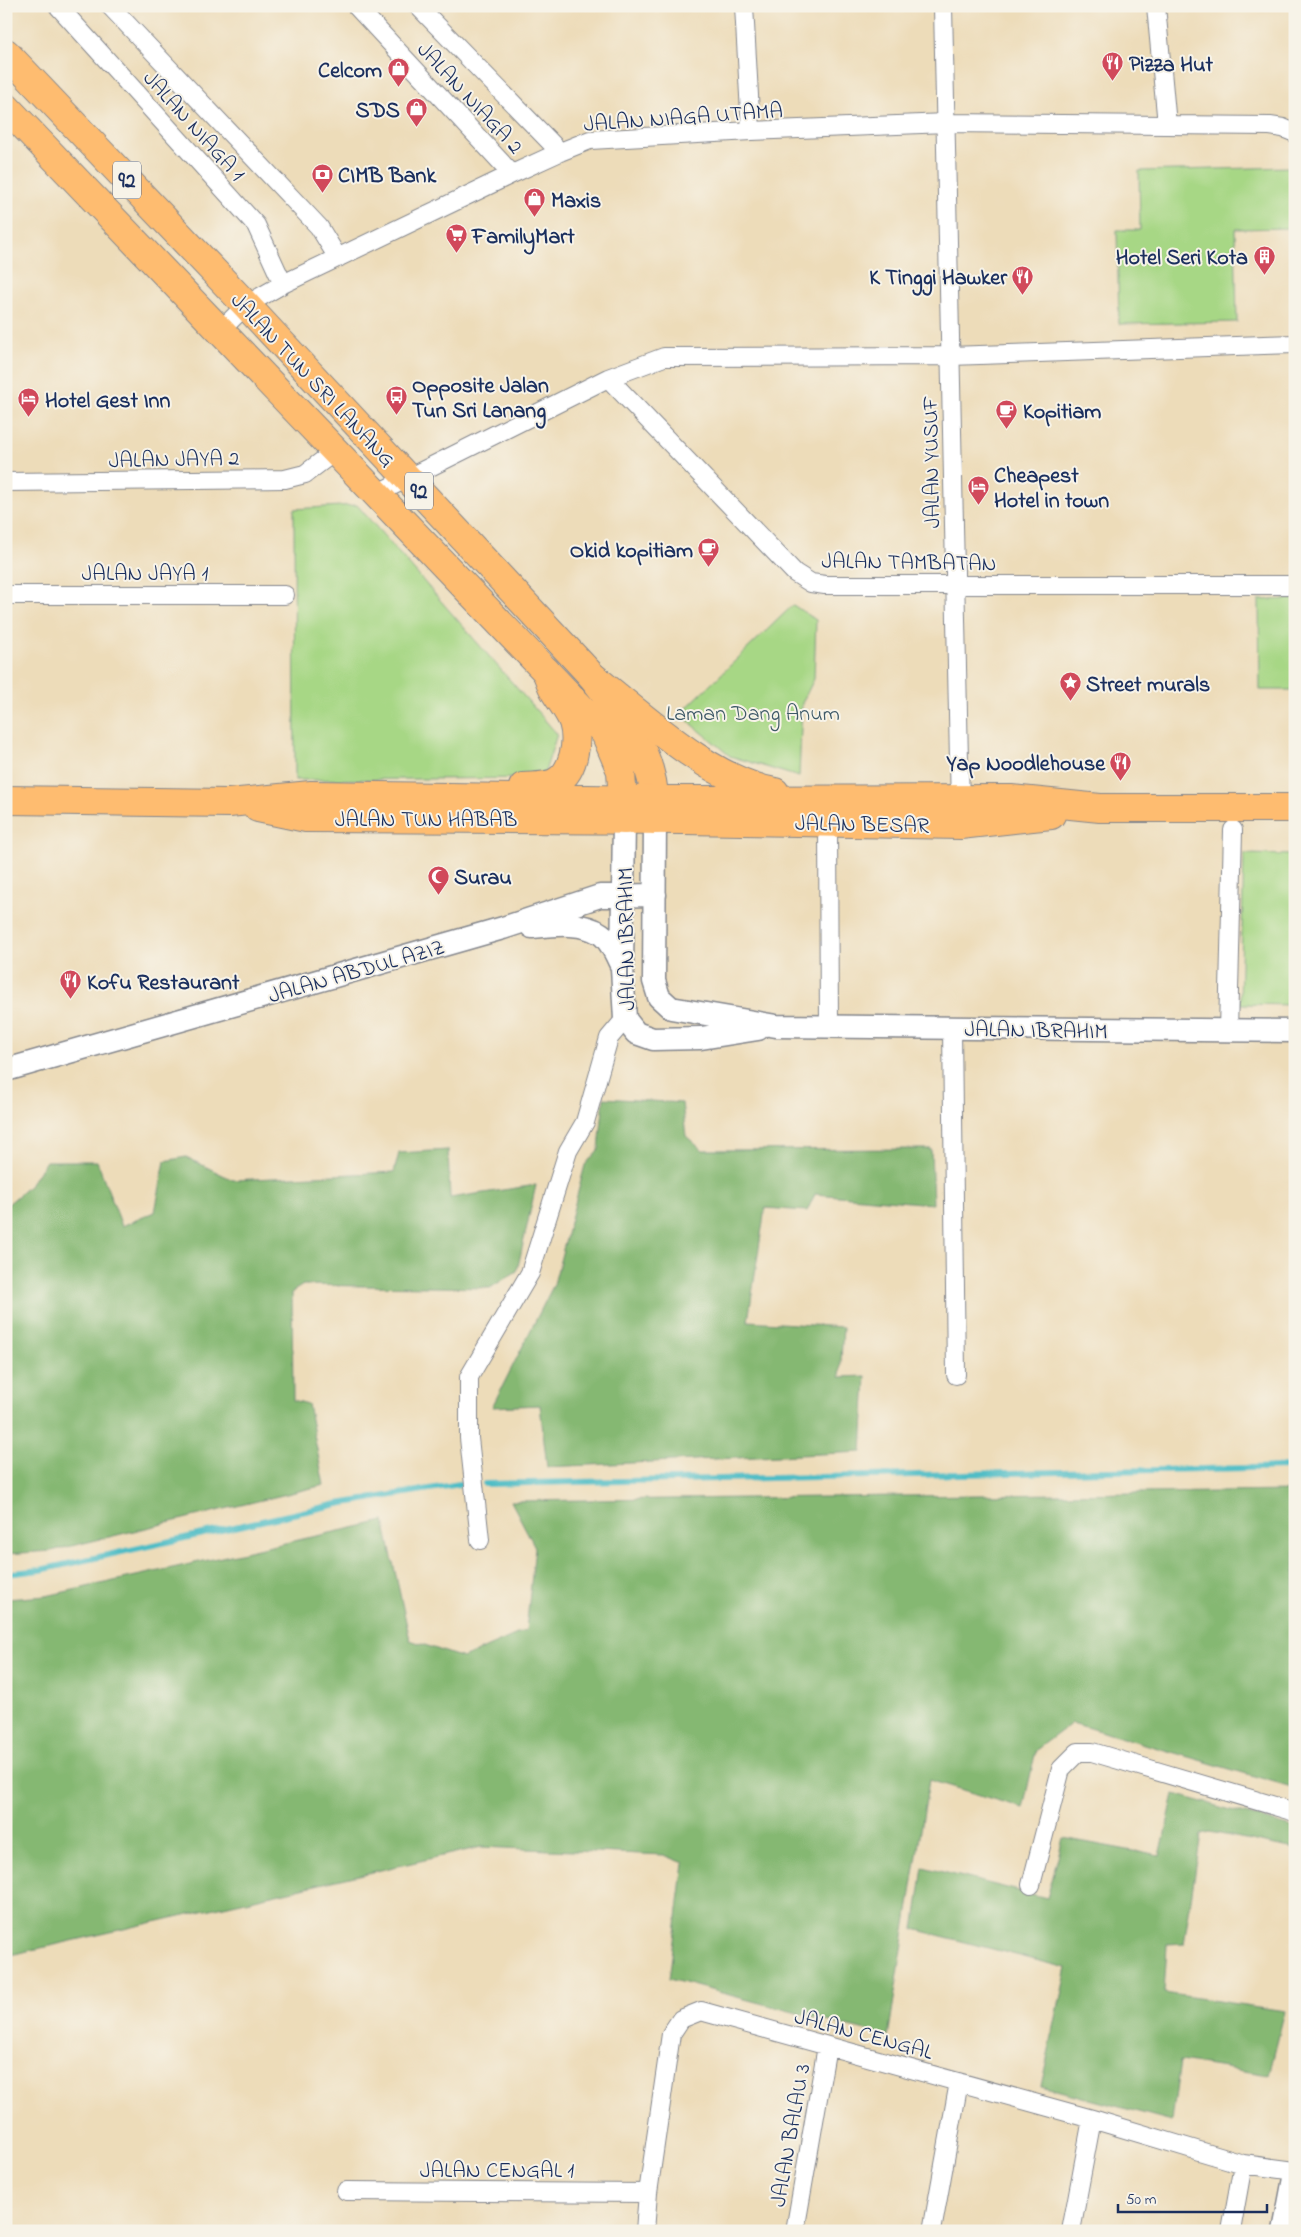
<svg xmlns="http://www.w3.org/2000/svg" width="1301" height="2237" font-family="'Indie Flower',sans-serif">
<style>
.green{fill:#a7d785;stroke:#618372}
.forest{fill:#85b872;stroke:#507468}
.lines{fill:none;stroke-linecap:round;stroke-linejoin:round}
.stream{stroke:#4fbdc6;stroke-width:6}
.minor-casing{stroke:#84868c;stroke-width:20}
.tertiary-casing{stroke:#84868c;stroke-width:25}
.primary-casing{stroke:#84868c;stroke-width:30}
.trunk-casing{stroke:#84868c;stroke-width:30}
.minor{stroke:#fff;stroke-width:18}
.tertiary{stroke:#fff;stroke-width:22}
.primary{stroke:#febc70;stroke-width:28}
.trunk{stroke:#febc70;stroke-width:28}
.labels{text-anchor:middle;stroke-width:4;stroke-linejoin:round;paint-order:stroke}
.shield{fill:#f7f3e8;stroke:#5d6a87;stroke-width:1}
.shield-label{font-size:21px;font-weight:bold;fill:#1b2f5e}
.poi-label{font-size:22px;font-weight:bold;fill:#1b2f5e;stroke:#f7f3e8;text-anchor:start}
.street-label{font-size:22px;fill:#1b2f5e;stroke:#f7f3e8}
.park-label{font-size:22px;fill:#3e5968;stroke:#f7f3e8}
</style>
<rect width="100%" height="100%" fill="#f7f3e8"/>
<filter id="ink" filterUnits="userSpaceOnUse"><feTurbulence type="fractalNoise" baseFrequency=".02" numOctaves="2"/><feDisplacementMap in="SourceGraphic" scale="10" xChannelSelector="R" yChannelSelector="G"/><feConvolveMatrix kernelMatrix="1 2 1 2 8 2 1 2 1" color-interpolation-filters="sRGB"/></filter>
<filter id="wash" filterUnits="userSpaceOnUse"><feTurbulence type="fractalNoise" baseFrequency=".0096" numOctaves="4" result="noise"/><feDisplacementMap in="SourceGraphic" scale="20" xChannelSelector="R" yChannelSelector="G"/><feGaussianBlur stdDeviation="1.12" result="paint"/><feColorMatrix in="noise" values="0 0 0 0 0 0 0 0 0 0 0 0 0 0 0 0 0 1.4 0 .05"/><feComposite in="paint" operator="in"/></filter>
<g filter="url(#wash)">
<rect width="100%" height="100%" fill="#eddcb9"/>
<path class="green" d="M1290 167 1292 228 1235 229 1237 322 1119 324 1117 230H1140L1139 171Z
M357 505 557 734 543 778 295 780 294 509Z
M1295 599V690H1260L1259 600Z
M793 605 816 620 814 679 802 703 799 777 730 756 680 714Z
M1244 854 1295 855V1005L1240 1004Z"/>
<path class="forest" d="M604 1098 682 1103 686 1136 702 1150 931 1149 933 1204 815 1194 807 1211 765 1208 748 1321 843 1327 840 1377 866 1376 862 1452 547 1467 540 1405 492 1407 554 1284 585 1165 599 1149Z
M448 1150 450 1198 536 1185 517 1271 490 1288 303 1285 292 1292 293 1400 308 1404 324 1485 51 1551 6 1554V1206L29 1186 46 1161H97L122 1226 155 1212 165 1161 186 1157 233 1180 394 1172 399 1153Z
M1295 1491V1788L1072 1723 1036 1750 1023 1808 929 1780 888 2037 669 1979 684 1863 664 1855 481 1847 6 1956V1599L46 1596 384 1521 410 1640 463 1658 526 1630 535 1547 511 1501Z
M1174 1794 1295 1828V1849L1210 1832 1201 1834 1184 1944 1167 1945 1164 1993 1285 2011 1269 2075 1180 2061 1172 2121 1041 2086 1067 1968 914 1929 923 1867 1047 1898 1063 1838 1160 1856Z"/>
<g class="lines">
<path class="stream" d="M485 1484 1295 1467
M6 1574 40 1570 338 1504 460 1484"/>
</g>
</g>
<g filter="url(#ink)">
<g class="lines">
<defs>
<path id="minor" d="M58 6 256 225 283 284
M110 6 319 227 338 258
M356 6 512 174
M418 6 560 152
M744 6 751 131
M943 6 960 808
M1156 6 1167 125
M219 332 246 305 283 284 512 174 560 152 590 140 751 131 946 123 1270 126 1283 128 1295 133
M608 378 795 573 811 583 825 585H1295
M6 482 285 479 305 474 334 452
M376 494 608 378 664 357 950 356 1295 344
M6 595H285
M828 823 829 1027
M952 1028 956 1375
M1228 1031 1233 830
M480 1540 469 1438V1377L530 1273 568 1151 585 1122 609 1038 625 1019
M1031 1885 1061 1769 1078 1752H1092L1295 1812
M346 2191 648 2193
M645 2231 648 2193 671 2034 681 2019 701 2011 1092 2119 1243 2164 1295 2171
M795 2231 827 2046
M932 2231 959 2082
M1071 2231 1092 2119
M1231 2231 1243 2164"/>
<path id="tertiary" d="M624 820 622 968 625 1019 636 1033 653 1039 701 1038 758 1029
M655 820 654 981 659 997 671 1008 776 1026 1295 1031
M532 927C554 925 582 921 601 934 611 941 617 957 622 967
M6 1070 503 928 600 896 655 895
M1284 2231 1295 2173"/>
<path id="primary" d="M6 53 246 305 592 676C616 707 642 737 651 777 655 790 654 806 655 820
M6 107 605 733 621 771 624 820"/>
<path id="trunk" d="M592 676C643 716 711 781 775 792
M523 787C533 786 544 787 554 783 574 774 579 741 573 722 569 711 561 702 555 692 551 686 549 678 546 671
M6 800 229 803 311 795 654 800 1011 799 1100 808H1295
M258 808 306 818 684 820 960 825 1051 815"/>
</defs>
<use href="#minor" class="minor-casing"/>
<use href="#tertiary" class="tertiary-casing"/>
<use href="#primary" class="primary-casing"/>
<use href="#trunk" class="trunk-casing"/>
<use href="#minor" class="minor"/>
<use href="#tertiary" class="tertiary"/>
<use href="#primary" class="primary"/>
<use href="#trunk" class="trunk"/>
</g>
</g>
<defs>
<symbol id="restaurant-pin" viewBox="-11 -11 22 30"><path d="M0 17L-7.5 6A9.5 9.5 0 1 1 7.5 6Z" fill="#d1495b" stroke="#f7f3e8"/><path d="M-5-6h1v4h1v-4h1v4h1v-4h1v5L-1.5 .5V6h-2V.5L-5-1ZM5-6V6H3V1.5H1.5Q1.5-4 5-6Z" fill="#fff"/></symbol>
<symbol id="shop-pin" viewBox="-11 -11 22 30"><path d="M0 17L-7.5 6A9.5 9.5 0 1 1 7.5 6Z" fill="#d1495b" stroke="#f7f3e8"/><path d="M-5-2.5h2.3a2.7 3.5 0 0 1 5.4 0H5L5.5 6h-11ZM-1.5-2.5h3a1.5 2.3 0 0 0-3 0Z" fill="#fff"/></symbol>
<symbol id="bank-pin" viewBox="-11 -11 22 30"><path d="M0 17L-7.5 6A9.5 9.5 0 1 1 7.5 6Z" fill="#d1495b" stroke="#f7f3e8"/><path d="M-6-4H6V4H-6ZM0-2.3a2.3 2.3 0 1 0 0 4.6a2.3 2.3 0 1 0 0-4.6Z" fill="#fff"/></symbol>
<symbol id="supermarket-pin" viewBox="-11 -11 22 30"><path d="M0 17L-7.5 6A9.5 9.5 0 1 1 7.5 6Z" fill="#d1495b" stroke="#f7f3e8"/><path d="M-6-5.5h2.5l.6 2H6L4.5 2H-2.5L-4.4-4H-6ZM-1.5 3.2a1.3 1.3 0 1 0 .1 0ZM3 3.2a1.3 1.3 0 1 0 .1 0Z" fill="#fff"/></symbol>
<symbol id="building-pin" viewBox="-11 -11 22 30"><path d="M0 17L-7.5 6A9.5 9.5 0 1 1 7.5 6Z" fill="#d1495b" stroke="#f7f3e8"/><path d="M-4-6H4V6H1V3H-1V6H-4ZM-2.5-4.3h1.7v1.8h-1.7ZM.8-4.3h1.7v1.8H.8ZM-2.5-1h1.7V.8h-1.7ZM.8-1h1.7V.8H.8Z" fill="#fff"/></symbol>
<symbol id="bus-pin" viewBox="-11 -11 22 30"><path d="M0 17L-7.5 6A9.5 9.5 0 1 1 7.5 6Z" fill="#d1495b" stroke="#f7f3e8"/><path d="M-5-6H5V4H4V6H2V4H-2V6H-4V4H-5ZM-3.5-4V0h7V-4ZM-3.5 1.2v1.5H-2V1.2ZM2 1.2v1.5H3.5V1.2Z" fill="#fff"/></symbol>
<symbol id="hotel-pin" viewBox="-11 -11 22 30"><path d="M0 17L-7.5 6A9.5 9.5 0 1 1 7.5 6Z" fill="#d1495b" stroke="#f7f3e8"/><path d="M-6-4.5h1.5V1H6V5H4.5V3h-9V5H-6ZM-4 0a1.8 1.8 0 1 1 3.6 0ZM.5 0V-2.5h3Q6-2.5 6 0Z" fill="#fff"/></symbol>
<symbol id="cafe-pin" viewBox="-11 -11 22 30"><path d="M0 17L-7.5 6A9.5 9.5 0 1 1 7.5 6Z" fill="#d1495b" stroke="#f7f3e8"/><path d="M-5.5-4.5H6V0H3Q3 3.5 0 3.5H-2.5Q-5.5 3.5-5.5 0ZM3-3.2v2h1.7v-2ZM-6 4.5H4V6H-6Z" fill="#fff"/></symbol>
<symbol id="sight-pin" viewBox="-11 -11 22 30"><path d="M0 17L-7.5 6A9.5 9.5 0 1 1 7.5 6Z" fill="#d1495b" stroke="#f7f3e8"/><path d="M0-6L1.8-2.2L6-1.7L2.9 1.2L3.7 5.4L0 3.3L-3.7 5.4L-2.9 1.2L-6-1.7L-1.8-2.2Z" fill="#fff"/></symbol>
<symbol id="mosque-pin" viewBox="-11 -11 22 30"><path d="M0 17L-7.5 6A9.5 9.5 0 1 1 7.5 6Z" fill="#d1495b" stroke="#f7f3e8"/><path d="M3.5-4.9A6 6 0 1 0 3.5 4.9A5 5 0 1 1 3.5-4.9Z" fill="#fff"/></symbol>
</defs>
<g fill-rule="evenodd">
<use href="#restaurant-pin" x="1100" y="50" width="25" height="34"/>
<use href="#shop-pin" x="386" y="56" width="25" height="34"/>
<use href="#shop-pin" x="404" y="96" width="25" height="34"/>
<use href="#bank-pin" x="310" y="162" width="25" height="34"/>
<use href="#shop-pin" x="522" y="186" width="25" height="34"/>
<use href="#supermarket-pin" x="444" y="222" width="25" height="34"/>
<use href="#building-pin" x="1252" y="244" width="25" height="34"/>
<use href="#restaurant-pin" x="1010" y="264" width="25" height="34"/>
<use href="#bus-pin" x="384" y="384" width="25" height="34"/>
<use href="#hotel-pin" x="16" y="386" width="25" height="34"/>
<use href="#cafe-pin" x="994" y="398" width="25" height="34"/>
<use href="#hotel-pin" x="966" y="474" width="25" height="34"/>
<use href="#cafe-pin" x="696" y="536" width="25" height="34"/>
<use href="#sight-pin" x="1058" y="670" width="25" height="34"/>
<use href="#restaurant-pin" x="1108" y="750" width="25" height="34"/>
<use href="#mosque-pin" x="426" y="864" width="25" height="34"/>
<use href="#restaurant-pin" x="58" y="968" width="25" height="34"/>
</g>
<g class="labels">
<g class="shield">
<rect x="113" y="161.5" width="28" height="37" rx="4"/>
<rect x="405" y="472.5" width="28" height="37" rx="4"/>
</g>
<g class="shield-label">
<text x="127" y="187">92</text>
<text x="419" y="498">92</text>
</g>
<g class="poi-label">
<text x="1129" y="71">Pizza Hut</text>
<text x="382" y="77" text-anchor="end">Celcom</text>
<text x="400" y="117" text-anchor="end">SDS</text>
<text x="338" y="182">CIMB Bank</text>
<text x="551" y="207">Maxis</text>
<text x="472" y="243">FamilyMart</text>
<text x="1248" y="264" text-anchor="end">Hotel Seri Kota</text>
<text x="1007" y="284" text-anchor="end">K Tinggi Hawker</text>
<text x="412" y="392">Opposite Jalan<tspan x="412" dy="25">Tun Sri Lanang</tspan></text>
<text x="45" y="407">Hotel Gest Inn</text>
<text x="1023" y="418">Kopitiam</text>
<text x="994" y="482">Cheapest<tspan x="994" dy="25">Hotel in town</tspan></text>
<text x="693" y="557" text-anchor="end">Okid kopitiam</text>
<text x="1086" y="691">Street murals</text>
<text x="1105" y="770" text-anchor="end">Yap Noodlehouse</text>
<text x="454" y="884">Surau</text>
<text x="87" y="989">Kofu Restaurant</text>
</g>
<g class="street-label">
<text transform="translate(471 97) rotate(47)" y="8">JALAN NIAGA 2</text>
<text transform="translate(683 116) rotate(-4)" y="8">JALAN NIAGA UTAMA</text>
<text transform="translate(195 125) rotate(48)" y="8">JALAN NIAGA 1</text>
<text transform="translate(314 379) rotate(47)" y="8">JALAN TUN SRI LANANG</text>
<text transform="translate(174 458) rotate(-1)" y="8">JALAN JAYA 2</text>
<text transform="translate(930 462) rotate(-91)" y="8">JALAN YUSUF</text>
<text transform="translate(909 561) rotate(1)" y="8">JALAN TAMBATAN</text>
<text x="145" y="580">JALAN JAYA 1</text>
<text x="426" y="826">JALAN TUN HABAB</text>
<text transform="translate(862 823) rotate(1)" y="8">JALAN BESAR</text>
<text transform="translate(625 939) rotate(-91)" y="8">JALAN IBRAHIM</text>
<text transform="translate(356 970) rotate(-16)" y="8">JALAN ABDUL AZIZ</text>
<text transform="translate(1036 1029) rotate(1)" y="8">JALAN IBRAHIM</text>
<text transform="translate(864 2033) rotate(15)" y="8">JALAN CENGAL</text>
<text transform="translate(789 2135) rotate(-80)" y="8">JALAN BALAU 3</text>
<text x="497" y="2177">JALAN CENGAL 1</text>
</g>
<g class="park-label">
<text x="753" y="720">Laman Dang Anum</text>
</g>
</g>
<rect width="1301" height="2237" fill="none" stroke="#f7f3e8" stroke-width="25"/>
<path d="M1118 2204v8h149v-8" fill="none" stroke="#1b2f5e" stroke-width="2.5"/>
<text x="1126" y="2204" font-size="15" fill="#1b2f5e" stroke="#f7f3e8" stroke-width="4" paint-order="stroke">50 m</text>
</svg>
